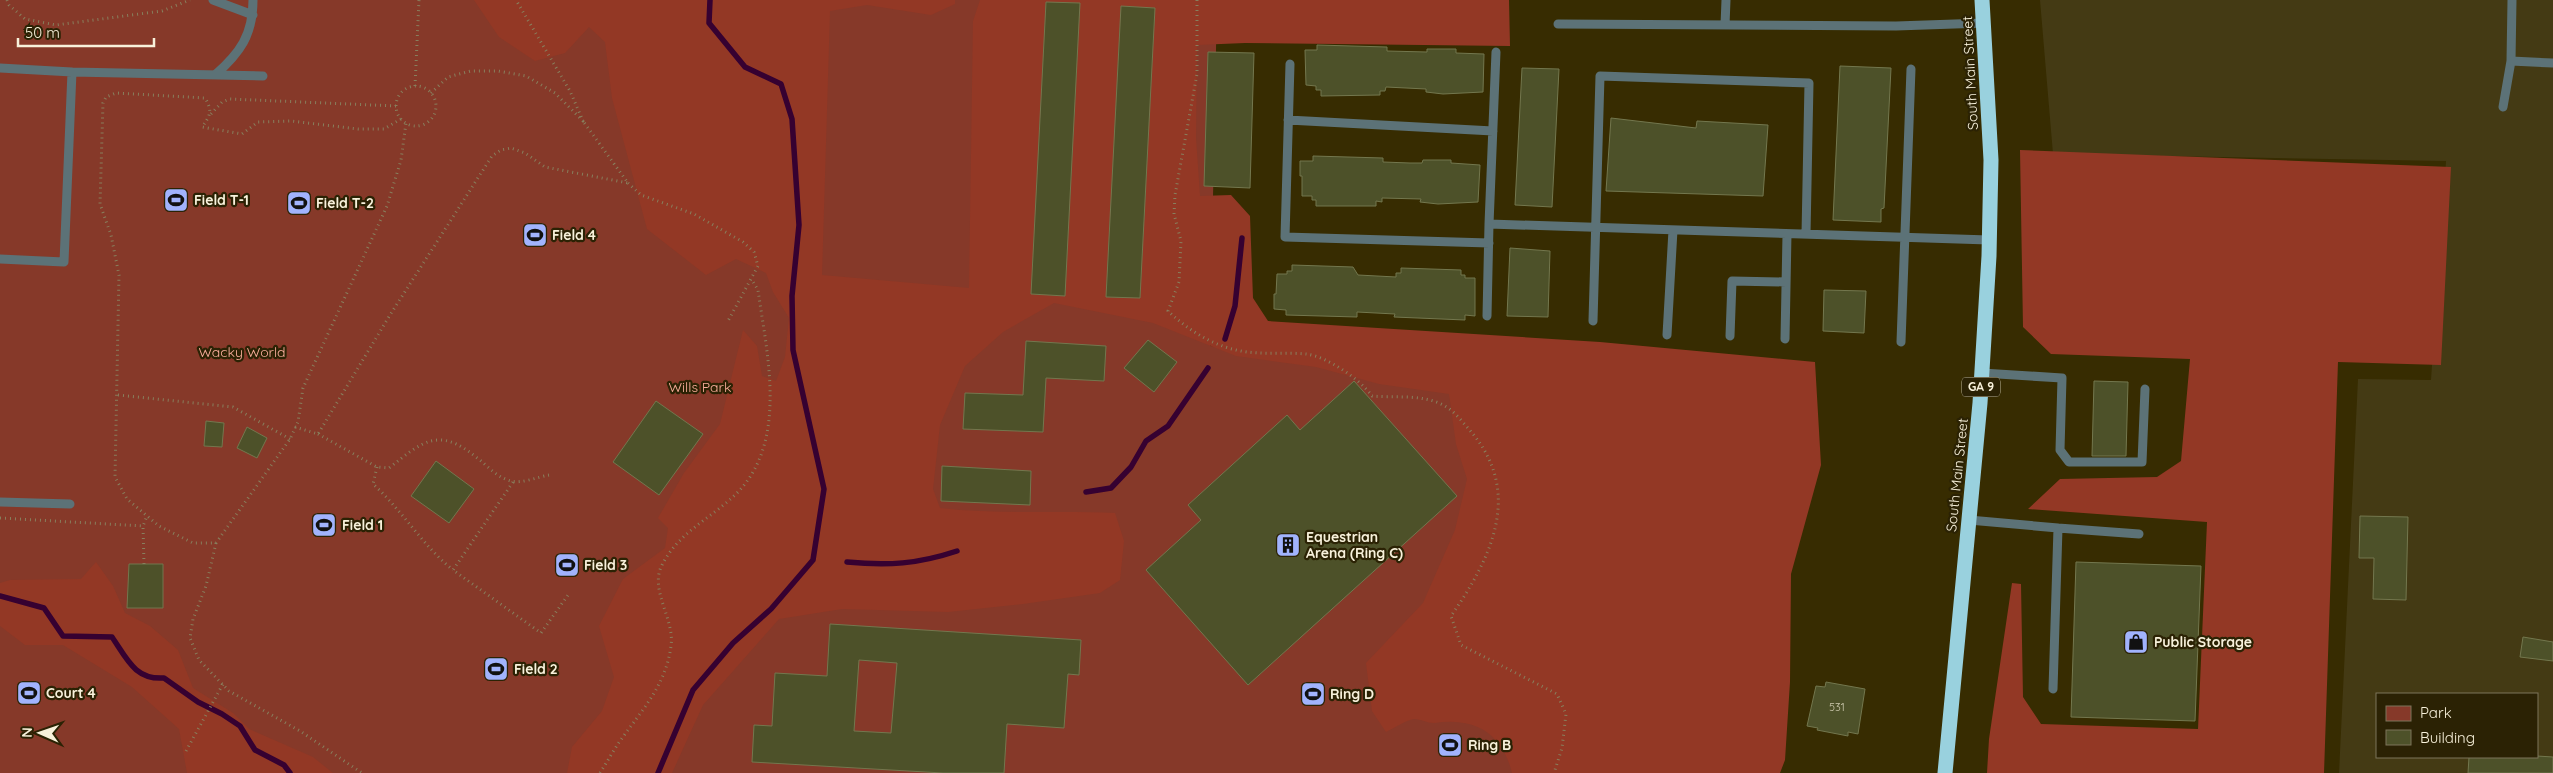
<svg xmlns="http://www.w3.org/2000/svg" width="2553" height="773" font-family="Quicksand,sans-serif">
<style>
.built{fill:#443a14;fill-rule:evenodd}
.green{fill:#863929}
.forest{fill:#933825}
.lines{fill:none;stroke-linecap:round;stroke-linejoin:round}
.stream{stroke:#360131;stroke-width:5.5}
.building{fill:#4d5129;stroke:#73774e;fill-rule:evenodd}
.path{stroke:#887f5d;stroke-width:3;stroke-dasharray:1 4;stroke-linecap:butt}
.lane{stroke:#5c7277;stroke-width:9}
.highway{stroke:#99d1de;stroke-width:15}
.labels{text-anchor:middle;stroke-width:4.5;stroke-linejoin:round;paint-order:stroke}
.number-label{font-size:11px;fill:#cdc9ae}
.shield{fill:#2b2204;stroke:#bab39a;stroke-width:1}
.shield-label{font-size:12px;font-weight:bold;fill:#f8f1db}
.street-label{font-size:14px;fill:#f8f1db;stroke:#2b2204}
.poi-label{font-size:14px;font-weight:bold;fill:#f8f1db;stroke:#2b2204;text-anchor:start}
.park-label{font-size:14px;fill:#fbaf9d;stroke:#2b2204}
</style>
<rect width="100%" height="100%" fill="#372c01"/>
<path class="built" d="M2040 0H2553V773H2339L2358 379 2431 380 2446 161 2053 154ZM2377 694H2537V757H2377Z"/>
<path class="green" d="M0 0H1217L1210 346 1749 379 1740 773H0Z"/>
<path class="forest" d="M474 0H955V4L931 15 867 5 830 11 822 275 969 288 973 21 980 0H1509L1510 46 1245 43 1197 45 1196 138 1200 196 1231 195 1250 216 1253 298 1268 321 1600 342 1815 362 1821 465 1791 574 1790 682 1785 760 1780 773H1512C1502 732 1474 717 1434 723 1427 723 1421 719 1414 719 1406 720 1394 728 1386 732L1372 711 1366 663 1423 603 1455 530 1467 479 1456 444 1449 394 1379 384 1316 367 1236 356 1153 323 1054 303 1003 332 965 366 940 425 933 489 940 508C998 515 1056 510 1115 513L1124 541 1120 580 1100 593 1023 604 948 612 842 609 779 619 703 705 672 773H567L572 747 602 711 614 677 599 626 623 579 665 548 668 528 658 518 684 473 720 424 743 330 757 346 762 376 776 381 785 357 789 318 773 292 766 273 736 259 706 275 647 229 612 98 605 42 589 27 565 53 535 61 499 37Z
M2020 150 2451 167 2441 365 2338 362 2324 773H1987L1989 739 2012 583 2021 584 2023 697 2041 724 2198 729 2207 522 2028 509 2060 479 2157 477 2181 461 2190 359 2051 354 2023 327Z
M96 562 113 586 125 613 150 626 178 650 193 688 233 713 249 729 313 757 333 773H187L179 729 132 687 63 645H25L0 626V583L10 580 81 579Z"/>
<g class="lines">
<path class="stream" d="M1225 339 1235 306 1242 238
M1086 492 1111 488 1131 467 1146 441 1168 426 1208 368
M847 562C888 566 918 564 957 551
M0 596 44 608 63 636 112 637C127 659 135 680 164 678L198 702 222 714 240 726 255 750 284 765 290 773
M658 773 693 690 733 643 771 609 813 560 824 489 793 350 792 296 799 225 792 119 781 84 745 67 709 23 710 0"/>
</g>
<path class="building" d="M1046 2 1080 3 1065 296 1031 294Z
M1121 6 1155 8 1140 298 1106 297Z
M1317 45 1387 47V51L1427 52V49H1456V53L1484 54 1483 92 1443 94 1426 92V89L1386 87 1385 91H1380V95L1321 96V90H1316V86L1306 85 1305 50H1317Z
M1208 52 1254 53 1250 188 1204 186Z
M1840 66 1891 68 1884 208 1881 209V222L1833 220Z
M1522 68 1559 69 1552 207 1515 205Z
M1611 118 1696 128 1697 121 1768 125 1763 196 1606 191Z
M1313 156 1383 158V162L1410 163H1422L1423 160H1451V163L1480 165 1478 202 1438 204 1420 202 1421 199 1382 198V202L1376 201V206H1316V200H1312V196H1302V176H1300V161H1313Z
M1510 248 1550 251 1548 317 1507 316Z
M1292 265 1353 267 1358 275 1396 277V273H1401V268L1461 270V275H1465V278H1475V316L1465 315V320L1394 317 1395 314 1357 312V317L1286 315V310L1274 309V294H1276L1277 274H1287V271H1292Z
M1824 290 1866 291 1864 333 1823 331Z
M1148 340 1177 362 1154 392 1124 368Z
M1026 341 1106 346 1104 381 1046 378 1043 432 963 429 965 393 1023 395Z
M1354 381 1457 496 1248 685 1146 570 1201 520 1188 505 1287 415 1300 430Z
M2094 381 2128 382 2126 456H2092Z
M656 401 703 434 659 495 613 462Z
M206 421 224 423 222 447 204 446Z
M247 427 267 438 257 458 237 448Z
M436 461 474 489 449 523 411 496Z
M942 466 1031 471 1030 505 941 501Z
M2360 516 2408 517 2406 600 2373 599 2374 558H2359Z
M2076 562 2201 566 2195 721 2071 717Z
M129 564H163V608H127Z
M830 624 1081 640 1079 675 1068 674 1064 728 1007 724 1004 773H943L752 762 754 725 772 726 775 673 827 676ZM859 660 897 663 891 733 854 731Z
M2523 637 2553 642V661L2520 657Z
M1826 682 1865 689 1858 734 1848 732V736L1817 730 1818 728 1807 726 1816 686 1825 687Z
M2537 756 2553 757V773H2468L2469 757Z"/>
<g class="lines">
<path class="path" d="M7 0 9 5 25 19 56 25 162 11 190 0
M1197 0V74L1175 195 1174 214 1181 241 1179 282 1168 311C1188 330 1213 346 1241 351 1262 355 1285 352 1306 354 1326 356 1360 379 1372 396 1394 398 1423 394 1443 405 1455 411 1464 424 1473 434 1523 495 1490 560 1451 616L1461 645 1557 694 1566 714 1562 748 1554 773
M415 86 419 0
M396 106a20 20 0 1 1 40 0a20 20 0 1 1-40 0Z
M431 93 448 77 471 71H498L526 76 555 93 583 121 570 91 516 0
M211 114 222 102 230 99 396 106
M401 119 384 129H358L291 121 258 122 242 134 202 127C210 116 213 111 205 98L116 93 106 97 103 103 100 204 111 235 119 275 115 477 127 499 159 526 193 543H216L290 439 298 422 303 388 387 206 401 160 406 123
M628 183 641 195 694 214 743 242 754 252 758 266 728 321
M118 395 233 407 290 439
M295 427 318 434 390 315 492 156 501 150 511 148 525 153 545 167 628 183 583 121
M318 434 377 467 389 468C422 442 438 426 476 457 488 466 496 477 511 481 521 484 538 477 549 475
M377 467 373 484C402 510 423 546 453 570
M513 482 453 570 541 633 568 595
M0 518 143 526
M216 543 206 586 193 619 190 638 199 660 229 691 300 731 362 773
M144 564 143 526 147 516
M186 751 223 684
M600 773C607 762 613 751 620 741 642 710 666 685 671 646 675 619 649 590 662 565 678 533 711 518 735 495 789 443 767 355 758 290L752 280"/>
<path class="lane" d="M213 0 253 15
M1558 24 1896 26 1984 23
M1725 25 1726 0
M2511 61 2553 63
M1290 64 1285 237 1489 243
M0 68 72 72 64 262 0 259
M72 72 263 76
M215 75C240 53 253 35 253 0
M2503 107 2511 61 2512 0
M1288 120 1493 131
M1489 224 1496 52
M1487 316 1489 224 1989 240
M1593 321 1600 76 1809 83 1806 234
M1667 335 1673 230
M1730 336 1732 281 1786 282
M1785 339 1787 234
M1901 342 1911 69
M1982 373 2062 378 2060 450 2069 462H2142L2145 389
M0 502 70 504
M1969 520 2058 528 2053 689
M2058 528 2139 534"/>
<path class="highway" d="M1945 773 1980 403 1989 256 1991 160 1982 0"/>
</g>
<defs>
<symbol id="stadium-square" viewBox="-11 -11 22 22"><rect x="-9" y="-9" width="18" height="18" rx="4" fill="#a1b3fd" stroke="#2b2204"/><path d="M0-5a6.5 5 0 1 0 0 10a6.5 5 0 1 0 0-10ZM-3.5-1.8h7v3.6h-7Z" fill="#111"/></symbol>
<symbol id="building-square" viewBox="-11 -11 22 22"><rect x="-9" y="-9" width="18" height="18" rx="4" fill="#a1b3fd" stroke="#2b2204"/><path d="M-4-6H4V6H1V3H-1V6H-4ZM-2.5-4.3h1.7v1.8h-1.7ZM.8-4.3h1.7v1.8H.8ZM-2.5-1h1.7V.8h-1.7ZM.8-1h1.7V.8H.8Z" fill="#111"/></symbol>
<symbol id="shop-square" viewBox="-11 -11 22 22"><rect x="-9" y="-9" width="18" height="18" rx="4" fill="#a1b3fd" stroke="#2b2204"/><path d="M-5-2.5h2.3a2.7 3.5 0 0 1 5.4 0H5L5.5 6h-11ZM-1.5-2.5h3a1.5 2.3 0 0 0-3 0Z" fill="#111"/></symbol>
</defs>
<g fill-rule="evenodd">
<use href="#stadium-square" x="162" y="186" width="28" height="28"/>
<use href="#stadium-square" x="285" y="189" width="28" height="28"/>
<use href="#stadium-square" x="521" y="221" width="28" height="28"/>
<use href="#stadium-square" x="310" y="511" width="28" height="28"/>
<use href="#building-square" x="1274" y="531" width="28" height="28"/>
<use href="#stadium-square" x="553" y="551" width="28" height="28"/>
<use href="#shop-square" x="2122" y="628" width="28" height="28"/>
<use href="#stadium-square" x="482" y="655" width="28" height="28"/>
<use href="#stadium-square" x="15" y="679" width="28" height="28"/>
<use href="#stadium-square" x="1299" y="680" width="28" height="28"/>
<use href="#stadium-square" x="1436" y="731" width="28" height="28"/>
</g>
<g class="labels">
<g class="number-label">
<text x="1837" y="711">531</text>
</g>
<rect class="shield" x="1962" y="377.5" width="38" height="19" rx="4"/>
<g class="shield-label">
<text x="1981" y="391">GA 9</text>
</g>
<g class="street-label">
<text transform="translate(1970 73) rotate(-93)" y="5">South Main Street</text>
<text transform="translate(1957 475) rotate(-84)" y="5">South Main Street</text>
</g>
<g class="poi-label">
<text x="194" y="205">Field T-1</text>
<text x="316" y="208">Field T-2</text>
<text x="552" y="240">Field 4</text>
<text x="342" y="530">Field 1</text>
<text x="1306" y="542">Equestrian<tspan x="1306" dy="16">Arena (Ring C)</tspan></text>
<text x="584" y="570">Field 3</text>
<text x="2154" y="647">Public Storage</text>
<text x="514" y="674">Field 2</text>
<text x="46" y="698">Court 4</text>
<text x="1330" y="699">Ring D</text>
<text x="1468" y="750">Ring B</text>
</g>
<g class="park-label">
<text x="242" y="357">Wacky World</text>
<text x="700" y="392">Wills Park</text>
</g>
</g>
<rect x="2376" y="693" width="162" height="65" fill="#2b2204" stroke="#7d755a"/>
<rect x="2386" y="706" width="25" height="15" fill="#863929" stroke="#7d755a"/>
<text x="2420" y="718" font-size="15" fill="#f8f1db">Park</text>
<rect x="2386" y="730" width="25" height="15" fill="#4d5129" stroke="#7d755a"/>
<text x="2420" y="743" font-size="15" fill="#f8f1db">Building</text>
<g transform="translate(40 733) rotate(272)" stroke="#2b2204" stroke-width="4" paint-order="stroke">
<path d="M0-4L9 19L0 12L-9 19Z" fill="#f8f1db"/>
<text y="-8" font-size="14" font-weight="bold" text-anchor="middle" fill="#f8f1db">N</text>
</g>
<path d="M18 38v8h136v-8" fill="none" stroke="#f8f1db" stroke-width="2.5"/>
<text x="25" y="38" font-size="15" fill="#f8f1db" stroke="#2b2204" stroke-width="4" paint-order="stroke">50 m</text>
</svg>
